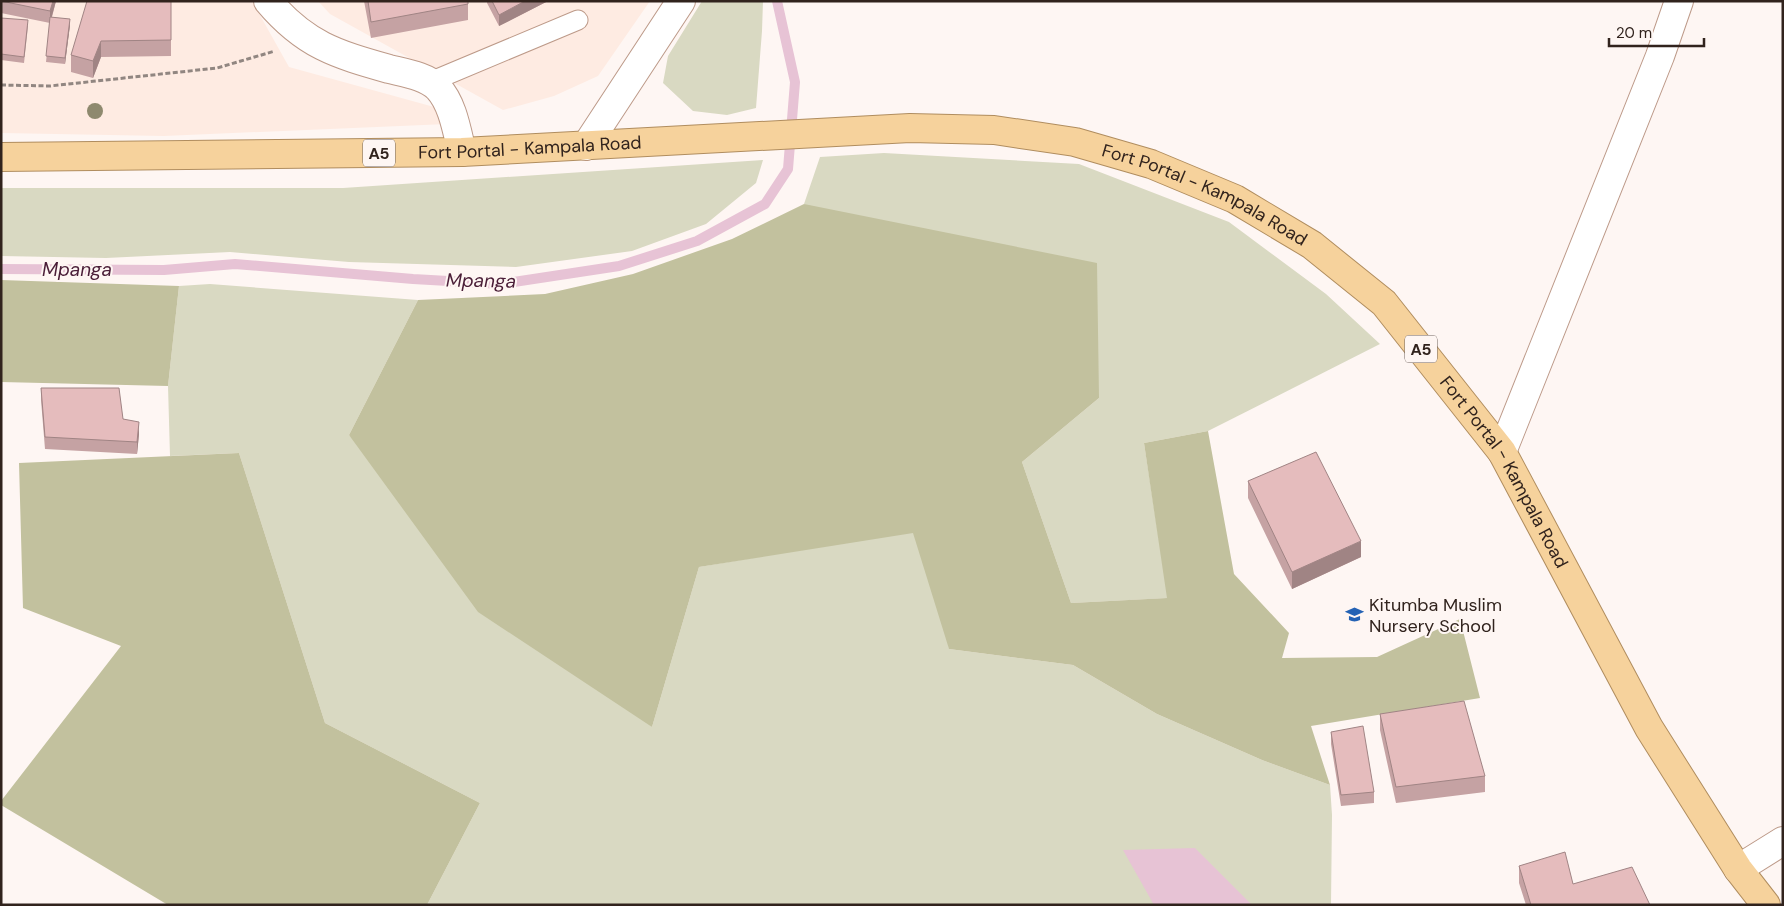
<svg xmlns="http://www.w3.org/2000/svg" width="1784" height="906" font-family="'DM Sans',sans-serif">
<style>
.built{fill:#feebe2}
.green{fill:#d9d9c2}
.forest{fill:#c2c19e}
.water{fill:#e7c3d5}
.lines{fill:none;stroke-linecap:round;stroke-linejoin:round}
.stream{stroke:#e7c3d5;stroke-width:10}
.service-casing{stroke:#bd9a89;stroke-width:21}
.minor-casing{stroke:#bd9a89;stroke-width:30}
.tertiary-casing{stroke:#bd9a89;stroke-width:30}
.secondary-casing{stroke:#bd9a89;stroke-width:30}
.trunk-casing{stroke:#b08d5f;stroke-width:30}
.path{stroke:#918681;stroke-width:3;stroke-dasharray:5 2.5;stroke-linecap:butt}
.service{stroke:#fff;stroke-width:19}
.minor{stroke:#fff;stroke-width:28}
.tertiary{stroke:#fff;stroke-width:28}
.secondary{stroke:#fff;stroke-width:28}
.trunk{stroke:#f6d29c;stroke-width:28}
.tree{fill:#8e896e}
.wall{fill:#c5a2a3}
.shaded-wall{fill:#a08484}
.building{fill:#e5bcbd;stroke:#a08484}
.labels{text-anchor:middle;stroke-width:4;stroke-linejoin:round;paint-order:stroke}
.shield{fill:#fef6f3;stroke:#6e625d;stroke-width:1}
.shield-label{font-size:16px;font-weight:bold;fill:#31231d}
.street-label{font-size:18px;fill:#31231d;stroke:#fef6f3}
.poi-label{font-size:18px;fill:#31231d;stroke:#fef6f3;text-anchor:start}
.water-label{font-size:19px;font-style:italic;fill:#4a1d37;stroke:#fef6f3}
</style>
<rect width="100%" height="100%" fill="#fef6f3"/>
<path class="built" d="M1 1H252L289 67 445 110 447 124 164 136 1 133Z
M318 1H650L598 76 554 96 503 110 330 14Z"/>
<path class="green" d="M702 1H763L762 31 756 108 727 115 693 111 663 83 668 56Z
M884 153 1079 164 1229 222 1326 294 1380 344 1208 431 1144 443 1168 598 1071 603 1022 462 1099 398 804 204 820 157Z
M763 160 756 183 706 224 632 251 516 267 349 262 230 252 106 258 1 256V188H343Z
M210 284 418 300 349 435 652 727 699 567 939 526 949 649 1073 665 1157 714 1262 760 1330 785 1332 815 1331 905H427L480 803 325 723 239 453 170 456 168 386 179 286Z"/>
<path class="forest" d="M804 204 1097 263 1099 398 1022 462 1071 603 1167 598 1144 443 1208 431 1234 574 1289 633 1282 658 1377 657 1460 619 1480 698 1311 726 1330 785 1262 760 1157 714 1073 665 949 649 913 533 699 567 652 727 478 612 349 435 418 300 545 294 633 274 732 239Z
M1 280 179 286 168 386 1 382Z
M239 453 325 723 480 803 427 905H168L1 805V801L121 646 23 608 19 463Z"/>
<path class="water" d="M1195 848 1252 905H1154L1123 850Z"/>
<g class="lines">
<path class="stream" d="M1 269 164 270 235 264 413 279 501 284 619 266 697 241 765 204 788 169 795 82 777 1"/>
<defs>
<path id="service" d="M430 82 578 20"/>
<path id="minor" d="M1502 452 1660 56 1679 1
M1738 869 1783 841"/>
<path id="tertiary" d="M586 146 681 1"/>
<path id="secondary" d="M268 1C305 45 336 54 389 69 405 73 426 76 438 88 453 104 457 132 462 152"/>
<g id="trunk">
<path id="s1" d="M1 157 462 152 910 128 994 130 1075 142 1151 164 1235 199 1312 245 1384 303 1502 452 1649 728 1738 869 1766 905"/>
</g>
</defs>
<use href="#service" class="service-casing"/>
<use href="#minor" class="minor-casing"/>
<use href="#tertiary" class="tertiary-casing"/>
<use href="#secondary" class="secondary-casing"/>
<use href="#trunk" class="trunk-casing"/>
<path class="path" d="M1 85 50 86 217 68 275 51"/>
<use href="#service" class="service"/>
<use href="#minor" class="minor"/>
<use href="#tertiary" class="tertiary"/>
<use href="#secondary" class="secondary"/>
<use href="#trunk" class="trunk"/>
</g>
<circle class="tree" cx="95" cy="111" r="8"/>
<path class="wall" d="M1 1H56L52 17 70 25 65 64 46 62 50 23 1 13Z
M171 1V56L101 57 93 78 71 72V55Z
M364 1H468V20L371 38Z
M487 1H548L499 26 487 3Z
M1 18 28 26 24 63 1 60Z
M41 388 123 419 139 434 137 454 45 449 41 400Z
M1248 481 1361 557 1292 589 1248 498Z
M1380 714 1485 776V792L1396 803 1380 730Z
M1331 732 1374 792V803L1341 806 1331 744Z
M1519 866 1573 884 1650 905H1526L1519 883Z"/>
<path class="shaded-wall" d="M53 1H56L50 23V11Z
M525 1H548L499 26V15Z
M70 19V25L65 64V58Z
M101 41V57L93 78V61Z
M139 422V434L137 454V442Z
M1361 541V557L1292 589V572Z"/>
<path class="building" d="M1 1H53L50 11Z
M87 1H171V40L101 41 93 61 71 55Z
M368 1H468V4L371 22Z
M492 1H525L499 15Z
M50 17 70 19 65 58 46 56Z
M1 18 28 20 24 57 1 54Z
M41 388H119L123 419 139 422 137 442 45 437Z
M1316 452 1361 541 1292 572 1248 481Z
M1464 701 1485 776 1396 787 1380 714Z
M1363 726 1374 792 1341 795 1331 732Z
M1565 852 1573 884 1632 867 1650 905H1531L1519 866Z"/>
<defs>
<symbol id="school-bare" viewBox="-9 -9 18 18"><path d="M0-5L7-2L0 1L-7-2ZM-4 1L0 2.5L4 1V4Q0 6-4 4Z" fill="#2462b4" stroke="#fef6f3" stroke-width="2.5" paint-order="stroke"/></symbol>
</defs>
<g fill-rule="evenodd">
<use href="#school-bare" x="1342" y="602" width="25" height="25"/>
</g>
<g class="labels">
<g class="shield">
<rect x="363" y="139.5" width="32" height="27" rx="4"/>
<rect x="1405" y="335.5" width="32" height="27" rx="4"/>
</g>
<g class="shield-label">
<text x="379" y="159">A5</text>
<text x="1421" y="355">A5</text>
</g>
<g class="street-label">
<text dy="6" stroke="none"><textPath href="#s1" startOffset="529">Fort Portal - Kampala Road</textPath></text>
<text dy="6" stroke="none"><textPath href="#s1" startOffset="1216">Fort Portal - Kampala Road</textPath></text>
<text dy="6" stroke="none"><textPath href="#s1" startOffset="1636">Fort Portal - Kampala Road</textPath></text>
</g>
<g class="poi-label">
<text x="1369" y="611">Kitumba Muslim<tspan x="1369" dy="21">Nursery School</tspan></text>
</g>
<g class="water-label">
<text x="77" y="276">Mpanga</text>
<text transform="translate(481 280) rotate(1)" y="7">Mpanga</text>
</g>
</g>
<rect width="1784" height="906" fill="none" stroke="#31231d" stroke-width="5"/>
<path d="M1609 38v8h95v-8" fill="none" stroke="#31231d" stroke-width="2.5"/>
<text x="1616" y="38" font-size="15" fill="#31231d" stroke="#fef6f3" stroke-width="4" paint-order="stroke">20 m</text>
</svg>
